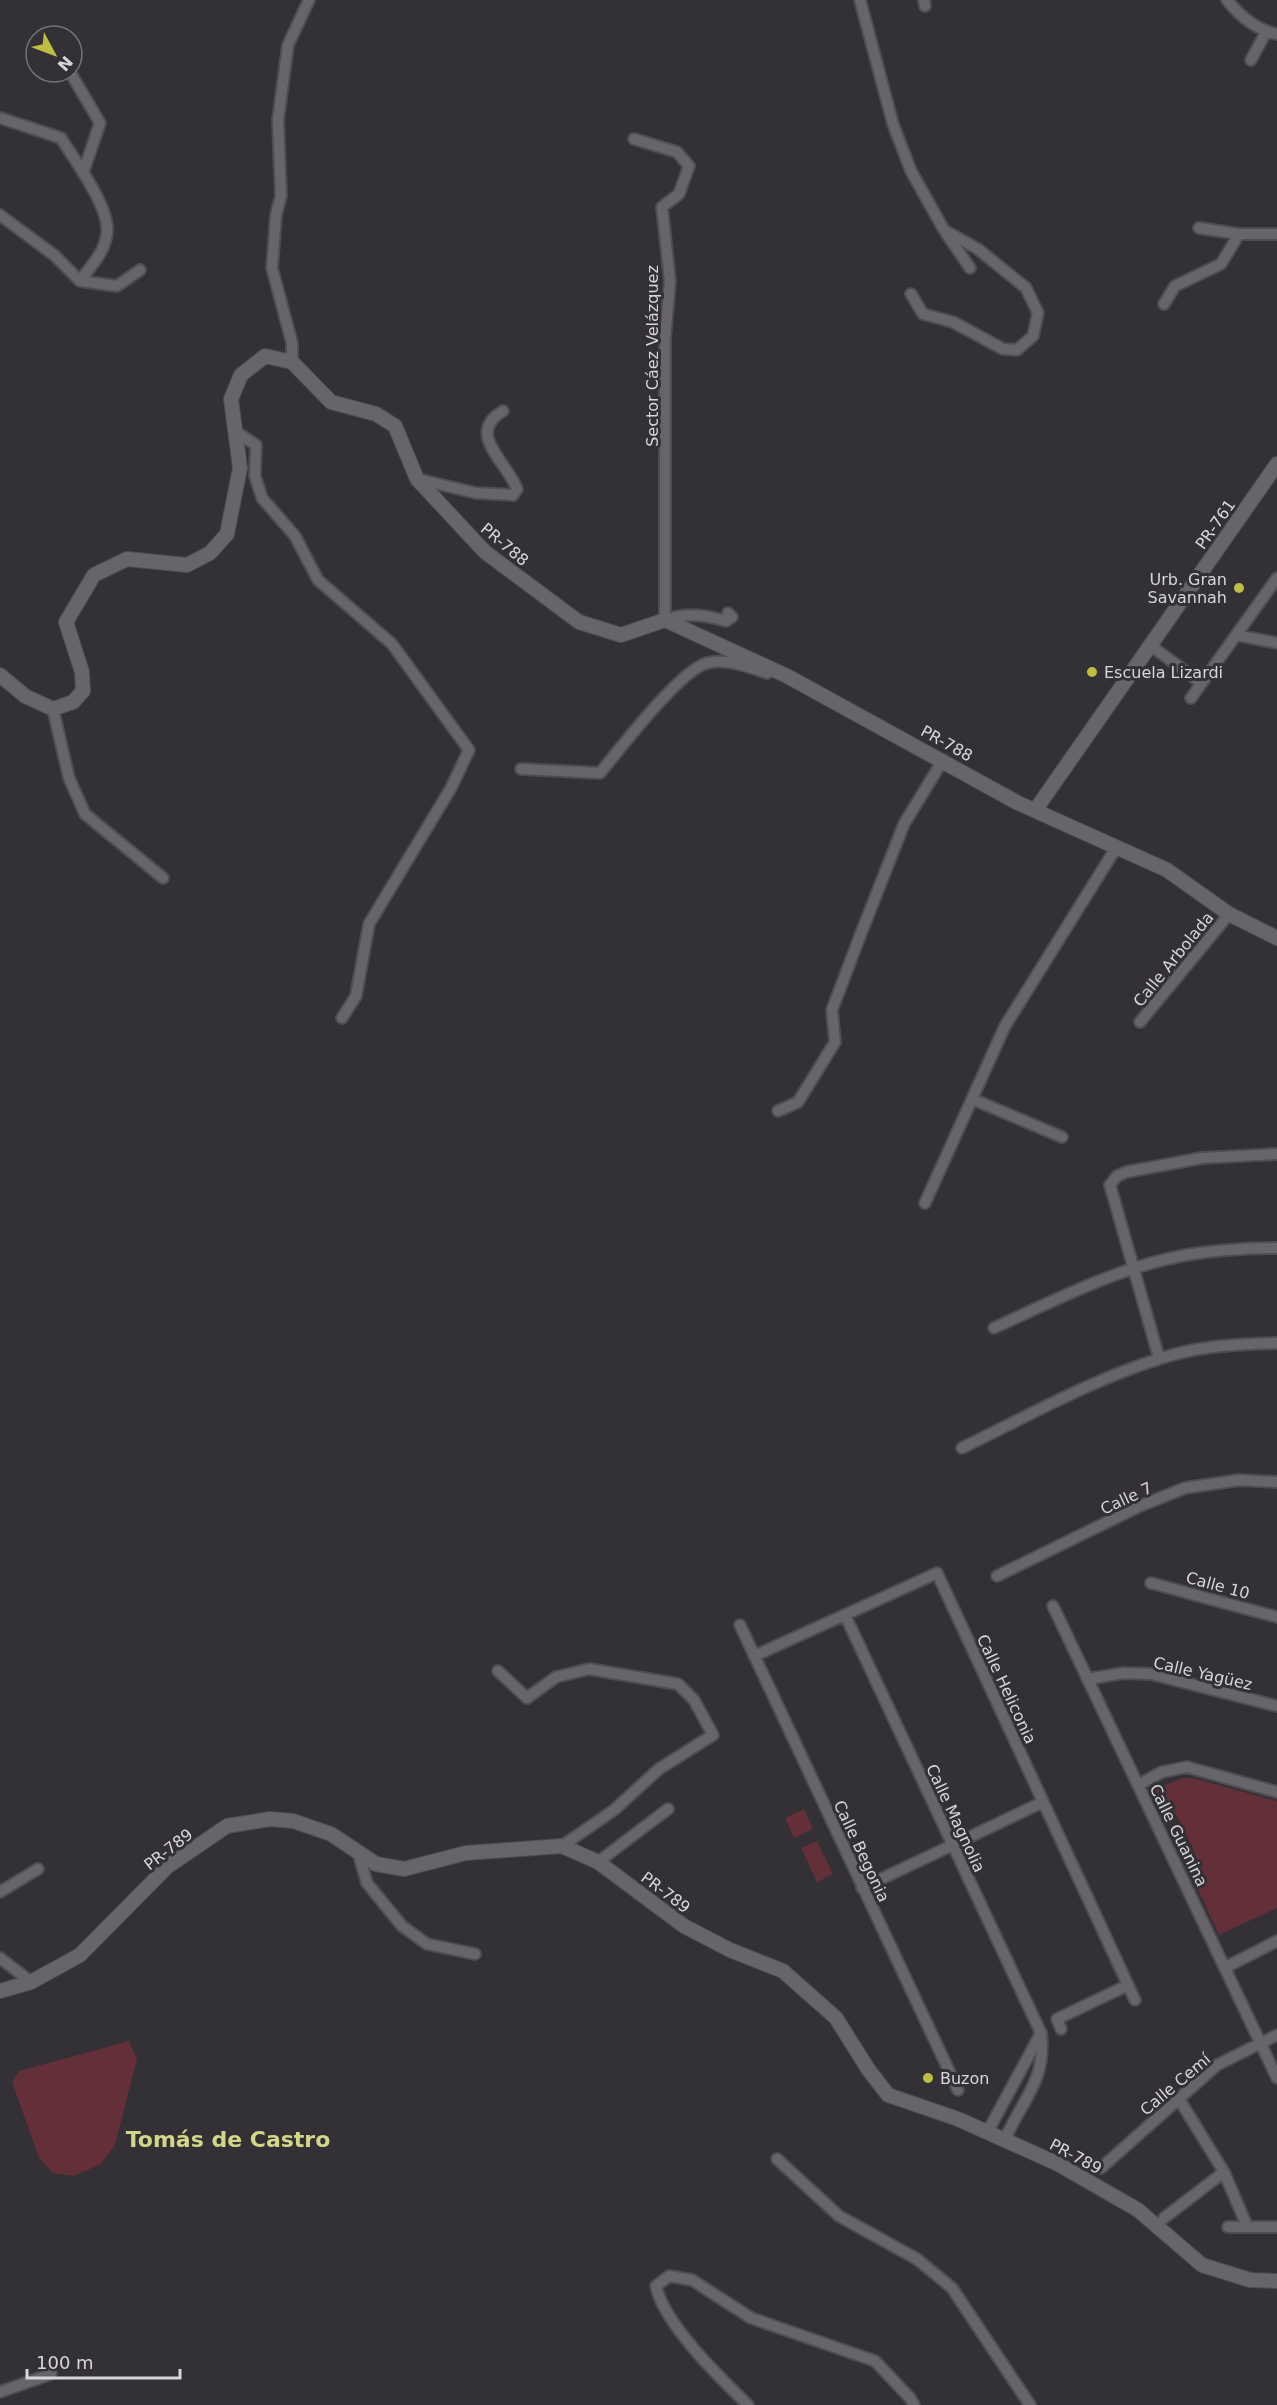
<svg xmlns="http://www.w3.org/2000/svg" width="1277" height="2405" font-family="'DejaVu Sans',sans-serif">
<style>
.green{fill:#632f39}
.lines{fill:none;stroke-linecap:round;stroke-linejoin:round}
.minor-casing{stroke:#4f4d53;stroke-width:14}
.tertiary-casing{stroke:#4f4d53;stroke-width:16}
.minor{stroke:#67646b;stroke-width:10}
.tertiary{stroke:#67646b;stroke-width:14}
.poi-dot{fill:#bebf42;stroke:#333036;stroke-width:2}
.labels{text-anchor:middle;stroke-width:6;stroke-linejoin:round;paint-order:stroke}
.street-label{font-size:16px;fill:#d8d6da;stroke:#333036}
.poi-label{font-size:16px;fill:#d8d6da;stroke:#333036;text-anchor:start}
.district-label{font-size:22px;font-weight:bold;fill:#d4d688;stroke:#333036}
</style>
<rect width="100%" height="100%" fill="#333036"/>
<path class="green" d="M1183 1778H1193L1277 1801V1908L1219 1935 1183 1857 1194 1851 1177 1816 1165 1822 1154 1796 1155 1789Z
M804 1809 813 1829 794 1838 785 1818Z
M817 1841 833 1874 817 1882 801 1848Z
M129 2041 137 2059 115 2145 101 2164 74 2176 53 2173 39 2158 12 2082 19 2071Z"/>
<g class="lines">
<defs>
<path id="minor" d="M860 0 893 124 911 171 944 230 978 249 1026 288 1038 313 1033 336 1017 350 1003 349 953 322 923 314 911 294
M924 0 925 6
M1227 0C1240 16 1256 30 1277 34
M1251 60 1266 32
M70 72 100 123 83 173
M0 118 61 138C75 161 110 207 107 233 105 252 91 266 80 281
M634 139 677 152 689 166 679 194 662 207 670 281 665 338V620C686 612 705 615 726 621L732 617 728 613
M0 215 54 255 80 281 117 286 140 270
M1199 228 1239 234H1277
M946 233 970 268
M1164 304 1175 286 1221 264 1239 234
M292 362V343L272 268 276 215 281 196 278 120 288 45 309 0
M237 436 241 435 256 445 255 476 262 498 295 536 318 580 392 644 469 750 451 788 369 924 356 996 342 1018
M417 479 476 493 513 495 517 489C507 462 465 433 503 411
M1236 635 1277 643
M1150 645 1201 683
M1191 698 1277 578
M53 709 69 778 85 814 163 878
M521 769 600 773C620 749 680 670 707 663 726 658 749 667 767 673
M1140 1022 1229 914
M972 1099 1062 1137
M778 1111 798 1102 835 1042 832 1010 860 936 904 824 943 760
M925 1203 1005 1026 1116 848
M994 1328C1055 1300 1119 1267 1186 1255 1216 1250 1246 1248 1277 1248
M1159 1358 1110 1185 1117 1176 1126 1172 1202 1158 1277 1154
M962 1448C1026 1417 1091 1380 1159 1359 1197 1346 1237 1344 1277 1343
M997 1576 1140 1506 1185 1488 1239 1480 1277 1482
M1151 1583 1277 1617
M1053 1606 1277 2078
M845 1615 1041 2033C1047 2079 1023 2099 1005 2139
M740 1625 958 2090
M754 1656 937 1573 1135 2000
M498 1671 527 1698 556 1677 589 1669 678 1684 694 1700 713 1735 659 1769 614 1810 562 1846
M1087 1679 1124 1673 1151 1674 1277 1706
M1138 1785 1162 1772 1187 1767 1277 1792
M358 1852 367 1883 402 1926 427 1944 475 1954
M598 1862 668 1809
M862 1888 1043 1802
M0 1892 38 1869
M0 1958 31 1982
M1226 1967 1277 1941
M1061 2029 1057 2019 1128 1985
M1179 2099 1224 2172 1247 2226
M988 2131 1041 2033
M777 2159 839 2216 917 2259 952 2288 1030 2405
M1101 2168 1217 2065 1277 2035
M1164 2218 1224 2172
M1228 2227H1277
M0 2392 51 2374
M748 2405C720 2378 664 2324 656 2286L669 2276 692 2280 751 2318 875 2361 910 2398 914 2405"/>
<path id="tertiary" d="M0 675 25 696 53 709 73 702 83 691 82 672 66 622 94 575 127 559 187 565 210 553 227 534 240 468 231 399 241 375 265 356 292 362 331 402 376 414 395 426 417 479 485 552 579 622 621 635 665 620 787 676 1018 803 1167 870 1229 914 1277 938
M1036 809 1277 464
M0 1991 31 1982 80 1955 167 1867 227 1826 270 1819 293 1821 331 1834 376 1864 404 1869 466 1853 562 1846 598 1862 684 1926 730 1950 783 1971 836 2018 868 2069 888 2095 958 2119 1058 2164 1138 2210 1202 2265 1250 2280 1277 2281"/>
</defs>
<use href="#minor" class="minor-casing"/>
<use href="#tertiary" class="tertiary-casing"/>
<use href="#minor" class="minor"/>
<use href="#tertiary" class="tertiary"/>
</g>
<g class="poi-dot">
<circle cx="1239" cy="588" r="6"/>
<circle cx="1092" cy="672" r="6"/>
<circle cx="928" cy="2078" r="6"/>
</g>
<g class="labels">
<g class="street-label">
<text transform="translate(652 356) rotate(-90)" y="6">Sector Cáez Velázquez</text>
<text transform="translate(1215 524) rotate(-55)" y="6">PR-761</text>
<text transform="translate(505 544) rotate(40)" y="6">PR-788</text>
<text transform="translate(947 743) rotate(29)" y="6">PR-788</text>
<text transform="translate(1173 959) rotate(-51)" y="6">Calle Arbolada</text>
<text transform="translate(1126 1498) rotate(-25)" y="6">Calle 7</text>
<text transform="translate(1218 1585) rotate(15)" y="6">Calle 10</text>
<text transform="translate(1203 1673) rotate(13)" y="6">Calle Yagüez</text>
<text transform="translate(1007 1689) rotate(65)" y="6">Calle Heliconia</text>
<text transform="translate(956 1818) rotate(65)" y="6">Calle Magnolia</text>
<text transform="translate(1179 1835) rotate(64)" y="6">Calle Guanina</text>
<text transform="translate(168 1849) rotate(-38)" y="6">PR-789</text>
<text transform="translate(862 1851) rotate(65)" y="6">Calle Begonia</text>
<text transform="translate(666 1892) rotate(37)" y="6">PR-789</text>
<text transform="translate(1175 2084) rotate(-40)" y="6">Calle Cemí</text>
<text transform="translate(1076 2156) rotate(28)" y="6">PR-789</text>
</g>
<g class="poi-label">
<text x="1227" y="585" text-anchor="end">Urb. Gran<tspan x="1227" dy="18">Savannah</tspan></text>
<text x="1104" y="678">Escuela Lizardi</text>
<text x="940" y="2084">Buzon</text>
</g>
<g class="district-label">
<text x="228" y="2147">Tomás de Castro</text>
</g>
</g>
<g transform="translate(54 54) rotate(131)"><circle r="28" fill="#333036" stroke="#757278" stroke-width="1.5"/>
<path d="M0-4.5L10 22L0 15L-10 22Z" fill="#bebf42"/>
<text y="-9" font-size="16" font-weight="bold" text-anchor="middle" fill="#d8d6da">N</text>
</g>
<path d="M27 2369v9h153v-9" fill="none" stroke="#d8d6da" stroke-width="3"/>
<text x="36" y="2369" font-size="18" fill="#d8d6da" stroke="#333036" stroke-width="4.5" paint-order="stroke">100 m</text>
</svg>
